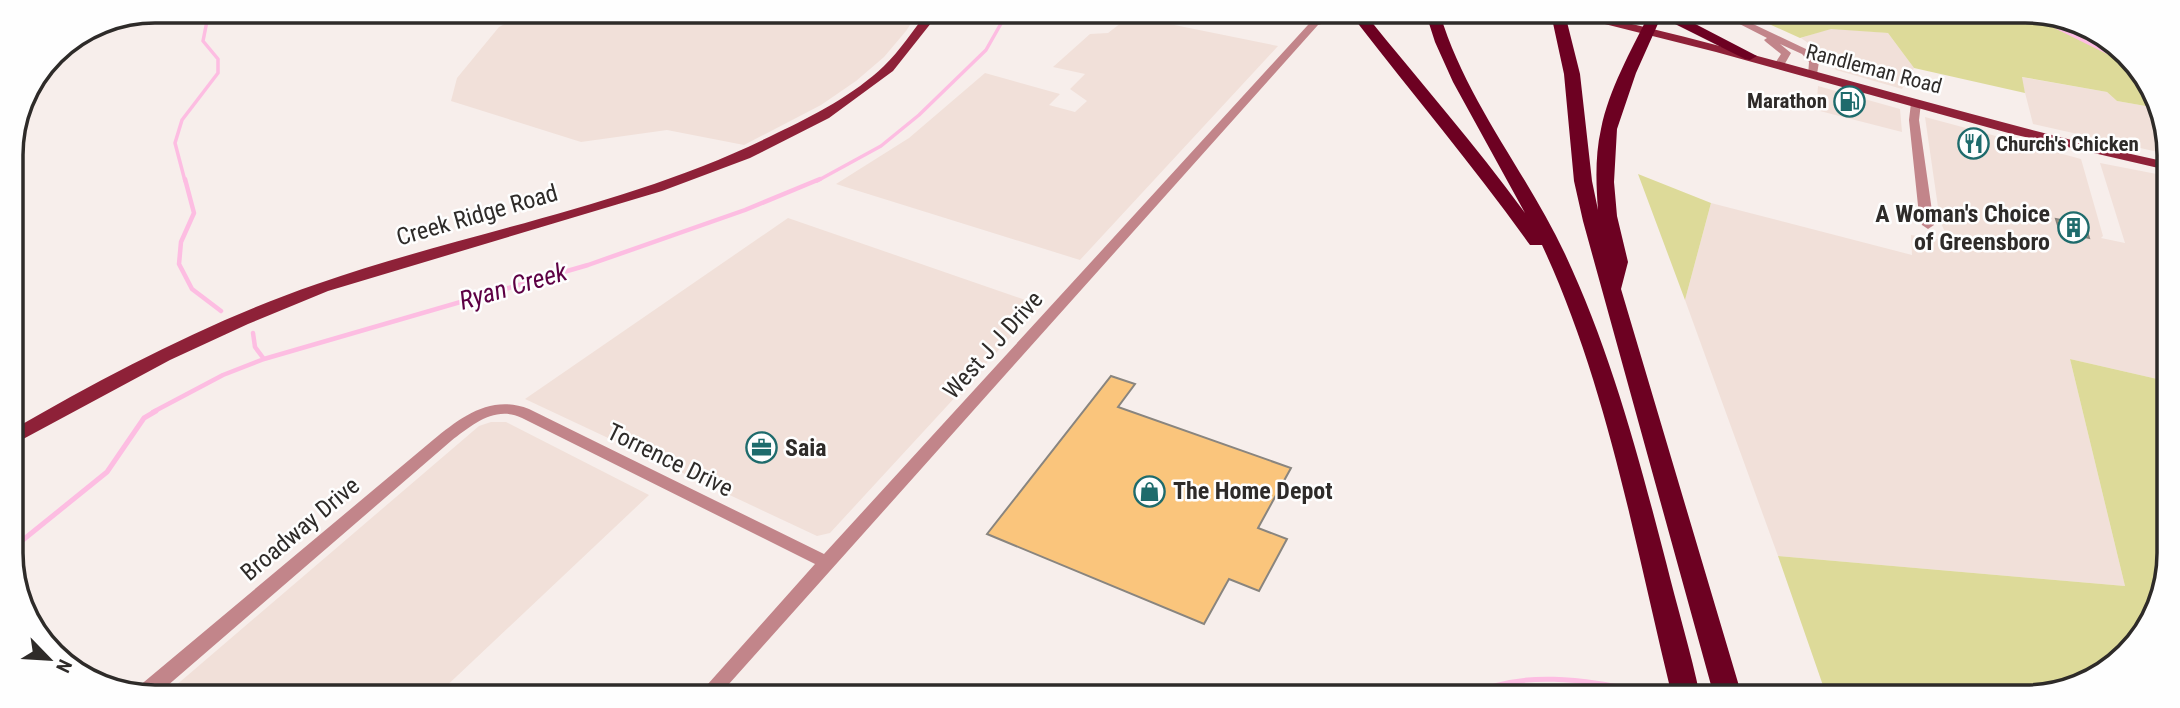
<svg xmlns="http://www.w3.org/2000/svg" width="2180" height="708" font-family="'Roboto Condensed',sans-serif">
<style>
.built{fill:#f1e0d9}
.green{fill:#ddda99}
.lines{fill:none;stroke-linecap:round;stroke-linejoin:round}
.stream-far2{stroke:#fdbde2;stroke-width:3.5}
.stream-far1{stroke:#fdbde2;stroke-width:4.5}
.stream{stroke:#fdbde2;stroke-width:5}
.building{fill:#fac57c;stroke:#89857f;stroke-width:2}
.minor{fill:#c2858a;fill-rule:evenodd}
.major{fill:#8e2138;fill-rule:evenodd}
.highway{fill:#6d0122;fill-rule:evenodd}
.labels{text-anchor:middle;stroke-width:5;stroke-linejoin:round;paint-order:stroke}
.far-street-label{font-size:21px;fill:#2e2b29;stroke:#fefefe}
.far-poi-label{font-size:21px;font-weight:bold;fill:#2e2b29;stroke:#fefefe;text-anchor:end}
.poi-label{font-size:24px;font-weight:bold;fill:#2e2b29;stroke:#fefefe;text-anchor:start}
.street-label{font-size:24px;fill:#2e2b29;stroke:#fefefe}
.water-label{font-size:26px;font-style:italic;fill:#5d0044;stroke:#fefefe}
.rim{fill:none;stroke:#2e2b29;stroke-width:3.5}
</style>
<rect width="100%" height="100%" fill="#f7eeeb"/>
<path class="built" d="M530 11 917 13H918L906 31 884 57 856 81 821 105 744 145 667 130 581 142 451 101 457 78 499 27Z
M1130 16 1278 46 1080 260 836 184 909 138 985 73 1060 94 1049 105 1075 112 1087 101 1070 89 1085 74 1053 67 1090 34 1108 33Z
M1831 28 1888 33 1914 68 1902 89 1836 70 1825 55 1801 38Z
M2021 77 2107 92 2117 101 2157 108 2167 127V154L2033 124Z
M1818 86 1900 109 1902 132 1816 110Z
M1925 117 2081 159 2103 236 2101 238 2125 243 2100 163 2167 176 2166 381 2070 359 2125 586 1778 556 1685 300 1711 203 1912 255 1911 235 1949 241 1940 221Z
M788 218 1040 305 830 533 817 536 525 399Z
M491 422H506L649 495 439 693H167L479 426Z"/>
<path class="green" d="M1749 15 2063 16 2133 60 2157 108 2117 101 2107 92 2022 77 2025 93 1914 68 1888 33 1831 29 1800 38Z
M1638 174 1711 203 1685 300Z
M2070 359 2166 381 2164 591 2113 667 2034 697H1827L1778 556 2125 586Z"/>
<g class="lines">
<path class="stream-far2" d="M2032 15 2137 67
M185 181 175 143 182 120 218 73V59L203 41 209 11
M817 181 881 146 919 115 986 50 1007 13"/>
<path class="stream-far1" d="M185 179 194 213 181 242 179 264 192 289 221 311
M253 333 255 347 264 359
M153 412 223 375 264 359 588 265 745 210 820 179"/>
<path class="stream" d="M13 548 107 472 144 418 156 411
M1467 696C1532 665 1600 684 1668 696"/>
</g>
<path class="building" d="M2056 219 2085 225 2089 238 2060 232Z
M1111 376 1135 384 1118 407 1291 468 1258 528 1287 539 1259 591 1229 579 1204 624 987 534Z"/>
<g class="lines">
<path class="minor" d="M1318 14H1327L1326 17 1368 14 1364 20 1361 21H1332L1318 25 720 694H699L815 564 522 418C495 405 472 425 451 441L159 693H136L138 687 433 440C461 417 491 394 529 409L824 554Z
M1722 15H1734L1808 50 1819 62 1817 74 1808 76 1809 62 1802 54 1780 44 1791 53 1783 67H1775L1774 65 1781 54 1766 42 1764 40 1767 38Z
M1916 100 1921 103 1919 120 1934 225 1928 229 1922 225 1919 215 1909 120 1911 103Z"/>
<path class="major" d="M927 13H939L893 71 829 118 750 158 662 191 328 291 248 324 170 360 12 445V430C109 374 210 321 317 284 469 231 632 206 777 133 813 116 855 94 884 66 900 51 913 30 927 13Z
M1565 14H1588C1782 57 1972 120 2167 162V170L2012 134 1716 52Z"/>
<path class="highway" d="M1361 14 1366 15C1419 81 1475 144 1525 213L1453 82 1435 42 1426 14H1440C1466 101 1527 173 1565 254 1611 352 1639 458 1666 562 1677 607 1691 652 1700 696H1672C1635 545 1608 387 1542 245H1530C1475 168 1414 96 1356 21V15Z
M1551 14H1565L1580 74 1592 181 1598 210C1596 184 1595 155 1601 129 1609 89 1631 51 1649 14L1678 15 1757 56 1750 60 1745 59 1661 17 1636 73 1617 129 1614 182 1617 216 1628 262 1621 289 1742 696H1714L1583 221 1574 181 1564 74Z"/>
</g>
<defs>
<symbol id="fuel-ring" viewBox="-11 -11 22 22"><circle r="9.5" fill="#fefefe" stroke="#1e6b6c" stroke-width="1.5"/><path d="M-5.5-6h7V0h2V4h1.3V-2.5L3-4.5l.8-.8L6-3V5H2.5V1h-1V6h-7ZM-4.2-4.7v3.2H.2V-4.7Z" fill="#1e6b6c"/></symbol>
<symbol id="restaurant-ring" viewBox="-11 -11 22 22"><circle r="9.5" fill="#fefefe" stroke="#1e6b6c" stroke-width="1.5"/><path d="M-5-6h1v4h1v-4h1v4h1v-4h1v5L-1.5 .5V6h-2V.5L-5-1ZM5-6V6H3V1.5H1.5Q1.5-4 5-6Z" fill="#1e6b6c"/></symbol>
<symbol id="building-ring" viewBox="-11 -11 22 22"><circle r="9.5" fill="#fefefe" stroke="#1e6b6c" stroke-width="1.5"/><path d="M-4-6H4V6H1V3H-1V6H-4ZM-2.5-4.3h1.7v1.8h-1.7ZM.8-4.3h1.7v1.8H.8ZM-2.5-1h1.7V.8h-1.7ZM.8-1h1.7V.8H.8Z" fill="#1e6b6c"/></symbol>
<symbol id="office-ring" viewBox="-11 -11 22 22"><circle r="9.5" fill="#fefefe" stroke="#1e6b6c" stroke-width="1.5"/><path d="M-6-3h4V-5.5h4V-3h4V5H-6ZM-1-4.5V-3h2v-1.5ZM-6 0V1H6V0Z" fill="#1e6b6c"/></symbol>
<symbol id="shop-ring" viewBox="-11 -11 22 22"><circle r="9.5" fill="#fefefe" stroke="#1e6b6c" stroke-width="1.5"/><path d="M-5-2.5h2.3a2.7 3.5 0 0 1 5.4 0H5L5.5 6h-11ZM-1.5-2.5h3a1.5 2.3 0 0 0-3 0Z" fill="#1e6b6c"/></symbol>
</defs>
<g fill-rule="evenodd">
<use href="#fuel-ring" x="1832" y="84" width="35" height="35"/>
<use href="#restaurant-ring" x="1956" y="126" width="35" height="35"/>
<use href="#building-ring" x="2056" y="210" width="35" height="35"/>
<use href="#office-ring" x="744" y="430" width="35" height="35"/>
<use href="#shop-ring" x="1132" y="474" width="35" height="35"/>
</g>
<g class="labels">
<g class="far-street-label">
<text transform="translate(1874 69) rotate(15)" y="7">Randleman Road</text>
</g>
<g class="far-poi-label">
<text x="1827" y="108">Marathon</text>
<text x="1996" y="151" text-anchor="start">Church's Chicken</text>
</g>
<g class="poi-label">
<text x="2050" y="222" text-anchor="end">A Woman's Choice<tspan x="2050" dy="28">of Greensboro</tspan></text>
<text x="785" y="456">Saia</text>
<text x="1173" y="499">The Home Depot</text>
</g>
<g class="street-label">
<text transform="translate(477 215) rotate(-16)" y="8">Creek Ridge Road</text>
<text transform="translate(993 345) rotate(-48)" y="8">West J J Drive</text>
<text transform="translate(670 460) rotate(26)" y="8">Torrence Drive</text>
<text transform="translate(300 529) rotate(-40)" y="8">Broadway Drive</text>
</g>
<g class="water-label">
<text transform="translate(513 286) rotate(-16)" y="9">Ryan Creek</text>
</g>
</g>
<path d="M0 0H2180V708H0ZM155 23H2025A132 132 0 0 1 2157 155V553A132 132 0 0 1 2025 685H155A132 132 0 0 1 23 553V155A132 132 0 0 1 155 23Z" fill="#fefefe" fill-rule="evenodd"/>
<path class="rim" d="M155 23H2025A132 132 0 0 1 2157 155V553A132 132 0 0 1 2025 685H155A132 132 0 0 1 23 553V155A132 132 0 0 1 155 23Z"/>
<g transform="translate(49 659) rotate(115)" stroke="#fefefe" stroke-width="5" paint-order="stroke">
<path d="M0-5L12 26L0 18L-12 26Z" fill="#2e2b29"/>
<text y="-10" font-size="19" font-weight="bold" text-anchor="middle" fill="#2e2b29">N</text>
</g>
</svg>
